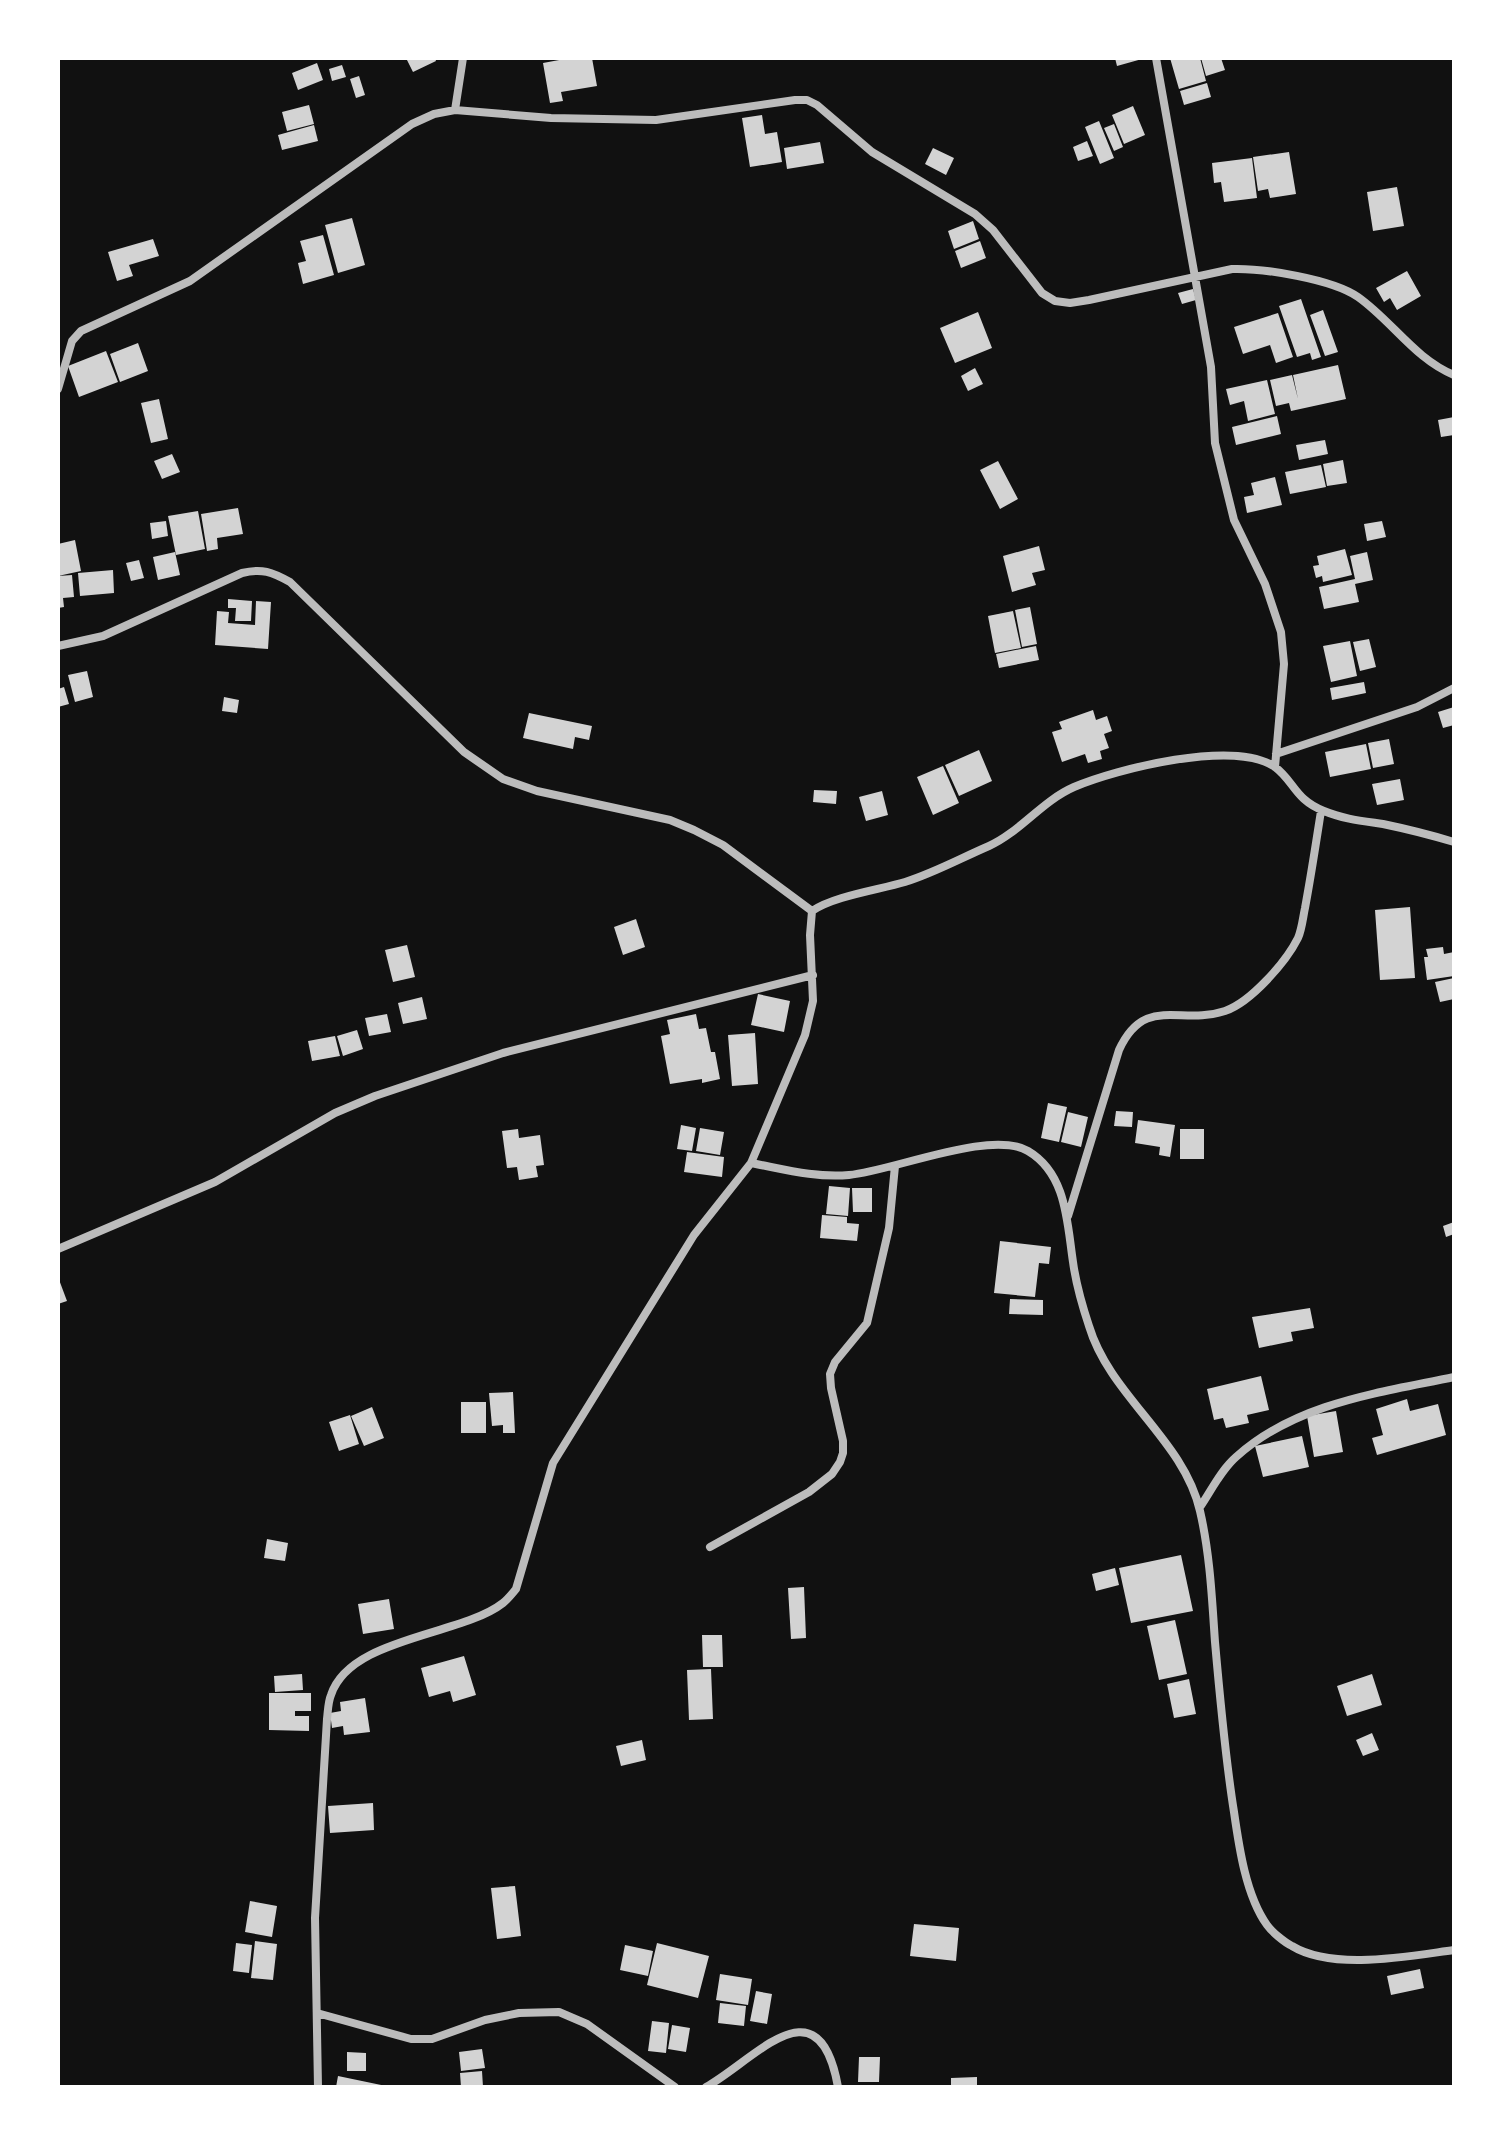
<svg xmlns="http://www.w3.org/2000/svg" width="1512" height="2145" font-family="'Noto Sans',sans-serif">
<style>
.building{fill:#d3d3d3}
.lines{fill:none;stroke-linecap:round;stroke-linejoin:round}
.minor{stroke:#bcbcbc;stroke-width:8}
</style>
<rect width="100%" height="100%" fill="#111"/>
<path class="building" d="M406 58H435L436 61 413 72Z
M570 58H592L597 86 561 92 563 101 550 103 543 63Z
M1115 58H1142V59L1117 66Z
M1170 58H1200L1206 81 1179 89Z
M1201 58H1221L1225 70 1206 76Z
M317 63 323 80 298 90 292 73Z
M342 65 346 77 332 81 329 69Z
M359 76 365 95 356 98 350 79Z
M1207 83 1211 97 1184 105 1180 91Z
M309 105 314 124 287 131 282 112Z
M1133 106 1145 135 1124 144 1112 115Z
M762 115 765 134 777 132 782 162 750 167 742 118Z
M1099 121 1114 158 1100 164 1085 127Z
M1114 124 1123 147 1114 151 1104 128Z
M314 125 318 141 282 150 278 135Z
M1087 141 1093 156 1078 161 1073 147Z
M820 142 824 163 787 169 784 148Z
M933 148 954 158 946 175 925 164Z
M1289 152 1296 194 1270 198 1268 189 1258 191 1253 157Z
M1252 158 1257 198 1224 202 1221 182 1214 183 1212 163Z
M1397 187 1404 226 1373 231 1367 192Z
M352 218 365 265 338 273 325 225Z
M973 221 979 239 954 249 948 231Z
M323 235 334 275 303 284 298 263 306 261 300 241Z
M153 239 159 256 129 265 133 276 117 281 108 252Z
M980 241 986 258 961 268 955 251Z
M1407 271 1421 296 1397 310 1390 298 1384 302 1376 288Z
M1193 289 1196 300 1182 304 1178 293Z
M1301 299 1321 357 1312 360 1310 353 1297 357 1279 306Z
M1323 310 1338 352 1325 356 1310 315Z
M978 312 992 348 955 363 940 328Z
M1278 313 1293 357 1276 363 1270 345 1243 354 1234 327Z
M138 343 148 371 120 382 110 354Z
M106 351 118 382 79 397 68 366Z
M1338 365 1346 399 1291 411 1289 403 1276 406 1270 380 1292 375 1298 399 1293 375Z
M975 368 983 384 968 391 961 376Z
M1267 380 1275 414 1248 421 1244 401 1230 405 1226 389Z
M159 399 168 439 151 443 141 403Z
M1277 416 1281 434 1236 445 1232 427Z
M1454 417V435L1441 437 1438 420Z
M1325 440 1328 454 1299 460 1296 445Z
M172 454 180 472 162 479 154 461Z
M1343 460 1347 483 1327 486 1323 464Z
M998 461 1018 499 1000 509 980 470Z
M1321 465 1326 487 1290 494 1285 472Z
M1275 477 1282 505 1247 513 1244 497 1254 495 1251 483Z
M238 508 243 534 217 538 218 549 207 551 201 514Z
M198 511 205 549 176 555 168 516Z
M166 521 168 536 152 539 150 523Z
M1382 521 1386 537 1367 541 1364 524Z
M75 540 81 571 58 576V544Z
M1039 546 1045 570 1032 573 1036 585 1012 592 1003 556Z
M1345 549 1352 575 1323 582 1322 576 1316 578 1313 566 1319 565 1317 556Z
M175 552 180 575 158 580 153 557Z
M1367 552 1373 580 1355 584 1359 602 1324 609 1319 587 1355 579 1350 556Z
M139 560 144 578 131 581 126 563Z
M113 570 114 593 80 596 78 573Z
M72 575 74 597 63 598 64 607 58 608V576Z
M228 599 252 601 251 621H235L236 608H228Z
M256 601 271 602 268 649 215 645 217 611 229 612 228 623 255 625Z
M1030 607 1037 644 1022 647 1015 610Z
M1013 611 1021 648 995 653 988 616Z
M1369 639 1376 667 1360 671 1353 642Z
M1350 641 1357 676 1331 682 1323 646Z
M1036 646 1039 660 999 668 996 654Z
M87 671 93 697 75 702 68 675Z
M1364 682 1366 693 1332 700 1330 688Z
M64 687 69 704 58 707V689Z
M224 697 239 700 237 713 222 711Z
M1454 707V725L1443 728 1438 712Z
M1093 710 1096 720 1107 716 1112 731 1104 734 1109 748 1100 751 1102 759 1088 763 1085 754 1062 762 1052 732 1062 729 1059 722Z
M529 713 592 726 589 740 575 737 573 749 523 738Z
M1389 739 1394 764 1373 768 1368 743Z
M1366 744 1371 769 1330 777 1325 752Z
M979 750 992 781 959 796 945 765Z
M943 766 959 803 933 815 917 777Z
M1400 779 1404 800 1377 805 1372 784Z
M814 790 837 791 836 804 813 802Z
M882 791 888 815 866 821 859 797Z
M1410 907 1415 978 1380 980 1375 910Z
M636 919 645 947 623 955 614 927Z
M407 945 415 977 393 982 385 950Z
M1443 947 1444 954 1454 952V976L1427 980 1424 957H1428L1426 949Z
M1454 978V999L1440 1002 1435 982Z
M758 994 790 1001 784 1032 751 1025Z
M422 997 427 1019 403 1024 398 1003Z
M387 1014 391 1032 369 1036 365 1018Z
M696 1014 699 1029 706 1028 711 1052H715L720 1079 702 1083V1079L670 1084 661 1036 670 1034 667 1020Z
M357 1030 363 1049 343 1056 337 1036Z
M755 1033 758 1084 732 1086 728 1035Z
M335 1036 340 1056 312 1061 308 1041Z
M1048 1103 1067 1107 1059 1142 1041 1138Z
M1116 1111 1133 1112 1132 1127 1114 1126Z
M1068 1112 1088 1117 1081 1147 1061 1142Z
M1138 1120 1175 1125 1170 1157 1159 1155 1160 1147 1135 1143Z
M681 1125 696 1128 692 1151 677 1149Z
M700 1128 724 1132 720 1155 696 1151Z
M518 1129 519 1138 540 1135 544 1165 536 1166 538 1177 519 1180 517 1167 507 1168 502 1131Z
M1180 1129H1204V1159H1180Z
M687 1152 724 1157 722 1177 684 1172Z
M829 1186 850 1188 848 1216 826 1214Z
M852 1188H872V1212H853Z
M822 1215 847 1217V1223L859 1224 857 1241 820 1238Z
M1454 1222V1234L1446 1237 1443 1226Z
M1000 1241 1051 1247 1049 1264 1039 1263 1035 1297 994 1293Z
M58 1277 67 1301 58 1304Z
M1010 1299 1043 1300V1315L1009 1314Z
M1310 1308 1314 1328 1291 1332 1293 1341 1259 1348 1252 1317Z
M1261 1376 1269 1410 1247 1415 1249 1423 1226 1428 1223 1418 1214 1420 1207 1389Z
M513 1392 515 1433H503V1425L492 1426 489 1393Z
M1407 1399 1410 1411 1438 1404 1446 1435 1377 1455 1372 1438 1383 1435 1376 1409Z
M461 1402H486V1433H461Z
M372 1407 384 1438 364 1446 351 1416Z
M1336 1411 1343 1452 1314 1457 1307 1416Z
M350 1415 359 1444 339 1451 329 1422Z
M1302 1436 1309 1467 1263 1477 1255 1446Z
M267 1539 288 1543 285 1561 264 1558Z
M1181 1555 1193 1611 1131 1623 1119 1568Z
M1115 1568 1119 1585 1096 1591 1092 1574Z
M804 1587 806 1638 791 1639 788 1588Z
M389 1599 394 1629 363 1634 358 1604Z
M1175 1620 1187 1674 1159 1680 1147 1626Z
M702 1635H722L723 1667H703Z
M464 1656 476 1695 453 1702 450 1691 429 1697 421 1668Z
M711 1669 713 1719 689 1720 687 1670Z
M302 1674 303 1690 275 1692 274 1676Z
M1372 1674 1382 1705 1347 1716 1337 1686Z
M1189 1679 1196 1714 1174 1718 1167 1684Z
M269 1693H311V1711H295V1716H309V1731L269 1730Z
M365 1698 370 1732 344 1735 343 1726 332 1728 330 1713 341 1711 340 1702Z
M1372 1733 1379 1750 1363 1756 1356 1740Z
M642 1740 646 1760 621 1766 616 1746Z
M373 1803 374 1830 330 1833 328 1806Z
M515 1886 521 1936 497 1939 491 1888Z
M250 1901 277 1906 272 1937 245 1932Z
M914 1924 959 1928 956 1961 910 1956Z
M255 1941 277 1944 273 1980 251 1978Z
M236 1943 252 1945 249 1973 233 1971Z
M657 1943 709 1956 698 1998 647 1985Z
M625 1945 653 1951 648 1976 620 1970Z
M1420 1969 1424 1988 1391 1995 1387 1976Z
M720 1974 752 1979 748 2005 716 2000Z
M756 1991 772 1994 767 2024 750 2021Z
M720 2003 746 2006 744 2026 718 2023Z
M652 2021 669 2023 666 2053 648 2051Z
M672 2025 690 2028 686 2052 668 2049Z
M482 2049 485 2068 461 2071 459 2052Z
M347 2052 366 2053V2071H347Z
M859 2057H880L879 2082H858Z
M482 2071 483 2087H461L460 2073Z
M338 2076 386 2086V2087H336Z
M977 2077V2087H951V2078Z"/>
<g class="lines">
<path class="minor" d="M1156 58 1211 367 1215 443 1234 520 1265 584 1281 632 1284 664 1275 767
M455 110 463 58
M58 389 72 341 81 331 190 281 412 124 434 114 455 110 551 118 656 120 795 100H807L817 105 872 152 975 214 993 230 1042 293 1055 301 1070 303 1089 300 1232 269C1263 268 1332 279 1358 297 1392 321 1415 359 1454 375
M58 646 103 636 242 573C262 568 272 572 290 582L464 752 503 779 537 791 670 820 694 830 723 845 812 911
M1276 754 1417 707 1454 688
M751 1163C783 1169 815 1178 849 1175 893 1171 991 1129 1028 1151 1067 1174 1067 1223 1073 1262 1076 1284 1082 1305 1089 1326 1110 1396 1184 1440 1200 1511 1210 1554 1212 1599 1215 1642 1220 1699 1225 1756 1234 1812 1239 1847 1246 1896 1267 1925 1272 1932 1284 1942 1292 1946 1333 1971 1409 1956 1454 1950
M1068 1216 1119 1050C1145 994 1180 1026 1225 1011 1251 1002 1286 962 1298 938 1302 929 1303 917 1305 908 1311 876 1316 843 1321 811
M58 1249 215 1182 335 1113 375 1096 503 1053 813 975
M1200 1507C1211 1491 1221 1470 1236 1457 1296 1403 1378 1393 1454 1377
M710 1547 809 1492 832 1474 840 1462 843 1453V1441L831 1388 830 1374 835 1362 867 1323 889 1228 895 1166
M317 2013 411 2039H432L485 2020 519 2013 559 2012 587 2024 675 2087
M318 2087 315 1918 327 1719C328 1711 328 1702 331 1695 350 1637 461 1636 503 1603 508 1599 512 1594 516 1589L553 1463 694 1235 751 1163 805 1035 813 1001 810 935 812 911C834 896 878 890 905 882 934 873 961 858 989 846 1020 832 1042 801 1074 787 1116 769 1234 739 1275 767 1294 781 1295 800 1324 811 1343 819 1363 821 1383 824 1407 829 1431 835 1454 842
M706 2087C756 2059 819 1979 838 2087"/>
</g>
<rect width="1512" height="2145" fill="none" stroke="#ffffff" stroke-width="120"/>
</svg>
